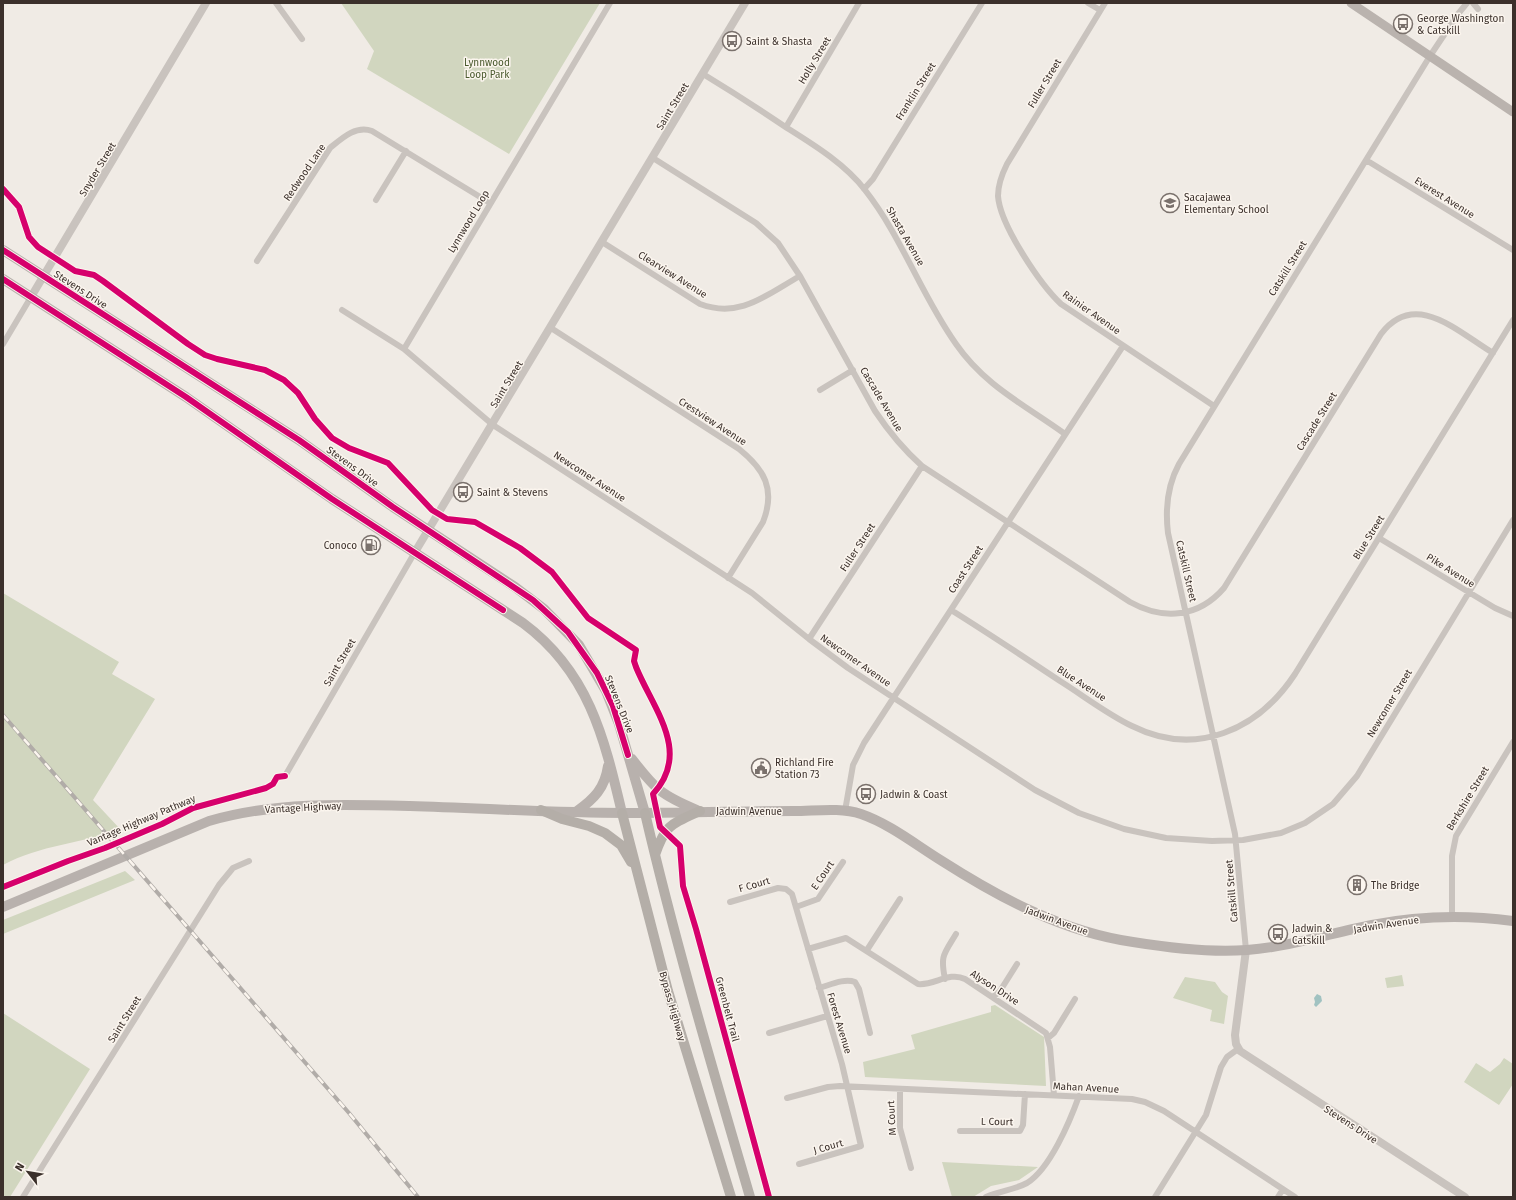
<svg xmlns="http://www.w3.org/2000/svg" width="1516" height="1200" font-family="'Fira Sans',sans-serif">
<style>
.green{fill:#d1d6bf}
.water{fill:#a1c2c1}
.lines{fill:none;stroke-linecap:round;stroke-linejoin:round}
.minor{stroke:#c9c3be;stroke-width:6}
.tertiary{stroke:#c9c3be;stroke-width:8}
.secondary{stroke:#bab3ae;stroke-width:9}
.primary{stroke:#b8b1ad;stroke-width:10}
.trunk{stroke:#b4aea8;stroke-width:10}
.rail-casing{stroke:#b1aca8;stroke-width:4}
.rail{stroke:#fbf5ee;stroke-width:2.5;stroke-dasharray:8;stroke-linecap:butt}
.cycleway-casing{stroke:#fbf5ee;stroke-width:8}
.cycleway{stroke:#d6006c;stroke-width:6}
.labels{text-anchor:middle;stroke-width:3;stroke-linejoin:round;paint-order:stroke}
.poi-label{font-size:10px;fill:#3b302b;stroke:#fbf5ee;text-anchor:start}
.street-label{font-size:10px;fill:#3b302b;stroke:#fbf5ee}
.park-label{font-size:10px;fill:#4a5a2e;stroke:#fbf5ee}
</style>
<rect width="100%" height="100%" fill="#f0ebe5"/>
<path class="green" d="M341 3H600L509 154 367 69 374 51Z
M3 593 119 662 112 674 155 699 93 800 121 830C82 843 40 845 3 865Z
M125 871 135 880 3 934V920Z
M1402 975 1404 986 1387 988 1385 978Z
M1185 977 1215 982 1222 992 1228 996 1224 1024 1210 1021 1212 1010 1173 998Z
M995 1005 1044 1037 1046 1086 865 1077 863 1062 915 1049 911 1035 991 1012V1006Z
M3 1013 90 1069 10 1197H3Z
M1504 1058 1513 1064V1084L1499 1105 1464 1082 1476 1063 1490 1072 1500 1064Z
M942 1162 1038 1167 1019 1180 991 1186 973 1197H952Z"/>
<path class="water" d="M1317 994 1321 996 1322 1001 1316 1007 1314 1005 1315 1002 1314 998Z"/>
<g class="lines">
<path class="minor" d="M276 3 302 39
M1088 3 1100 10
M1105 3 1007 164C1002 174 998 184 998 196 1000 225 1040 284 1061 304L1214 406
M1473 3 1478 9
M703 74C731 91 759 109 787 128 814 145 845 164 865 190 902 237 921 295 956 344 985 386 1025 405 1065 434
M786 127 859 3
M653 158 756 223 778 243 800 276 875 411C889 432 903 449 922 466L1130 602C1164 621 1199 617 1224 588L1381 334C1415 289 1458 332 1493 353
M1366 160 1513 250
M864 189 873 179 982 3
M376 200 406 151
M602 242 700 304C740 319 766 295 800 276
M257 261 330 148C342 138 356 125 372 131L490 203
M342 310 404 349 493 425 752 593 809 639 848 668 1035 790 1079 813 1124 829 1166 838 1212 841 1243 840 1281 833 1305 823 1333 804 1357 776 1513 520
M551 328 739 449C764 469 776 489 763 522L728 578
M3 344 31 297
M404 349 610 3
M820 390 853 370
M1379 538 1495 608 1513 616
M951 610C988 633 1024 657 1060 681 1084 696 1107 714 1132 726 1196 758 1258 730 1295 674L1513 320
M809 639 922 466
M285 776 415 552
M845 811 853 765 864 743 1123 346
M730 902 778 888 786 889 792 894 842 1064 861 1146 799 1164
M796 907 818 899 843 862
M1452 916V856L1456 836 1513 742
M808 949 846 938 918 984C934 986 949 971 965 979L1046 1033 1050 1047 1054 1095
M867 950 900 899
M1246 950 1235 834 1168 533C1165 508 1167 486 1179 464L1430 56 1458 14 1467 3
M945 979C940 955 944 954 956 934
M819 988C830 985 844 978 855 982L859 989 870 1033
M993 997 1000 991 1017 964
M769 1033 827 1016
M1048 1038 1054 1033 1075 999
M900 1089V1128L911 1168
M787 1098 828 1087 840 1086 1132 1099 1145 1102 1164 1111 1295 1197
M960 1131H1020L1023 1125 1025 1094
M23 1197 219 885 233 868 249 861
M986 1197C999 1191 1014 1190 1027 1183 1050 1169 1070 1121 1079 1096
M1155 1197 1206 1115 1221 1067 1227 1057 1238 1049
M1278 1197 1283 1189"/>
<path class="tertiary" d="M31 297 206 3
M415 552 745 3
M1246 950 1235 1035 1236 1044 1240 1051 1465 1197"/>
<path class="secondary" d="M1351 3 1513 112"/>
<path class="primary" d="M3 250 299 440 393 507 515 587 544 609 579 645 606 691 619 724 645 813
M3 279 186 397 332 499 523 623C589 672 604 737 622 813
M632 759C655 789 661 795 697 810
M577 811C594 799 605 788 608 766
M3 907 209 821C275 802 341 804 410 806 481 808 553 813 625 813 681 813 737 811 794 811 815 811 840 807 861 814 890 824 916 845 942 861 1000 898 1063 932 1133 942 1170 948 1209 953 1247 950 1289 947 1331 933 1372 925 1418 916 1467 915 1513 921"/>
<path class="trunk" d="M541 810 562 819 589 826 605 833 621 845 631 862
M622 813 668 991 731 1197
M645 813C675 942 713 1070 750 1197
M655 855C665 825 671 824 700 811"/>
<defs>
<path id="rail" d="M3 715 349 1113 418 1197"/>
</defs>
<use href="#rail" class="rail-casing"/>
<use href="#rail" class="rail"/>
<defs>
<path id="cycleway" d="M3 189 19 207 29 237 38 247 75 271 94 275 103 281 188 344 205 355 217 359 265 370 284 380 298 393 315 419 332 438 349 448 388 463 432 510 447 519 475 522 520 548 552 572 588 618 636 650 634 661 636 667C653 709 692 752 653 794L660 827 680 846 683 886 696 929 769 1197
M3 250 299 440 393 507 533 600 568 632 597 673 613 706 628 755
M3 279 186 397 332 499 503 610
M3 887 68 861 105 848 162 824 193 808 266 788 273 784 277 777 285 776"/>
</defs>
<use href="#cycleway" class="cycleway-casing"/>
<use href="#cycleway" class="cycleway"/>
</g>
<defs>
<symbol id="bus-ring" viewBox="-11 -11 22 22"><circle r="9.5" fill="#fbf5ee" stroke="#7a716c" stroke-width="1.5"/><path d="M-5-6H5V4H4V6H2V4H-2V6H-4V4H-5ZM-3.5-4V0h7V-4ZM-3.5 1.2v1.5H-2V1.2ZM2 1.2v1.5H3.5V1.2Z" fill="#7a716c"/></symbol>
<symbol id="school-ring" viewBox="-11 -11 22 22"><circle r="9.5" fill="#fbf5ee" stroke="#7a716c" stroke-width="1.5"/><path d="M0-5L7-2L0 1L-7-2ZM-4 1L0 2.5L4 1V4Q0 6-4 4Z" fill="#7a716c"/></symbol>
<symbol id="fuel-ring" viewBox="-11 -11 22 22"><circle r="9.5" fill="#fbf5ee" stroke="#7a716c" stroke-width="1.5"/><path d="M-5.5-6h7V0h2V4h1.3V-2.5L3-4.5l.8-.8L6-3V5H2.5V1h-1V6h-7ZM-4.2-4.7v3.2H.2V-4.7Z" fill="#7a716c"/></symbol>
<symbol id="civic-ring" viewBox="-11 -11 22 22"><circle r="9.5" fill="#fbf5ee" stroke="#7a716c" stroke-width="1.5"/><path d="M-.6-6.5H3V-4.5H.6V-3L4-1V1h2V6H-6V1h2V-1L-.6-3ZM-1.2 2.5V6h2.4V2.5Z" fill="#7a716c"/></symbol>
<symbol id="building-ring" viewBox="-11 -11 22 22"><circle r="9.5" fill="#fbf5ee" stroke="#7a716c" stroke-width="1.5"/><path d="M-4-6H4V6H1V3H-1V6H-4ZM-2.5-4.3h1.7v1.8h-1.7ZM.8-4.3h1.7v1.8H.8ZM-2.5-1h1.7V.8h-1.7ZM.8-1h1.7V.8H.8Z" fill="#7a716c"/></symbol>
</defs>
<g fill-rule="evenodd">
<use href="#bus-ring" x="1392" y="13" width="22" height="22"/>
<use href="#bus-ring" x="721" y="30" width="22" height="22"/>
<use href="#school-ring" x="1159" y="192" width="22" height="22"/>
<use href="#bus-ring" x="452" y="481" width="22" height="22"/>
<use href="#fuel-ring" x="360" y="534" width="22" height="22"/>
<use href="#civic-ring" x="750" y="757" width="22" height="22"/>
<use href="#bus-ring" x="855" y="783" width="22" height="22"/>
<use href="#building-ring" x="1346" y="874" width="22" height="22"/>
<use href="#bus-ring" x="1267" y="923" width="22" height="22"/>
</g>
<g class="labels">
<g class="poi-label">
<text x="1417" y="22">George Washington<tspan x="1417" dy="12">&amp; Catskill</tspan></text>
<text x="746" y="45">Saint &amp; Shasta</text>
<text x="1184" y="201">Sacajawea<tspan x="1184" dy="12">Elementary School</tspan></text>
<text x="477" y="496">Saint &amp; Stevens</text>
<text x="357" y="549" text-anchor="end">Conoco</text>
<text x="775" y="766">Richland Fire<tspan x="775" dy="12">Station 73</tspan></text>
<text x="880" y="798">Jadwin &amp; Coast</text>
<text x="1371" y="889">The Bridge</text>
<text x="1292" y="932">Jadwin &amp;<tspan x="1292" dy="12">Catskill</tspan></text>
</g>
<g class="street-label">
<text transform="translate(814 60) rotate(-59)" y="4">Holly Street</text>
<text transform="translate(1044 83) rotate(-59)" y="4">Fuller Street</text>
<text transform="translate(915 91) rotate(-58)" y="4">Franklin Street</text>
<text transform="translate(672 106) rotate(-59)" y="4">Saint Street</text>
<text transform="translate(97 169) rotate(-59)" y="4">Snyder Street</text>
<text transform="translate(304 172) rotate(-56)" y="4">Redwood Lane</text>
<text transform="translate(1445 197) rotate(32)" y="4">Everest Avenue</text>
<text transform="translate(468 221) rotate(-59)" y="4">Lynnwood Loop</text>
<text transform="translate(906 236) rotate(60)" y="4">Shasta Avenue</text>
<text transform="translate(1287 268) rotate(-58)" y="4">Catskill Street</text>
<text transform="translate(673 274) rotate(32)" y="4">Clearview Avenue</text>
<text transform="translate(81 289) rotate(33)" y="4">Stevens Drive</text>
<text transform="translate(1092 312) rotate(35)" y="4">Rainier Avenue</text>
<text transform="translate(506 384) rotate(-59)" y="4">Saint Street</text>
<text transform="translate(882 399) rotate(59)" y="4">Cascade Avenue</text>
<text transform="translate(713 421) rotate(33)" y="4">Crestview Avenue</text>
<text transform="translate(1316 421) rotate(-58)" y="4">Cascade Street</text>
<text transform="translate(353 466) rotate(36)" y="4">Stevens Drive</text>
<text transform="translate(590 476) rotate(33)" y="4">Newcomer Avenue</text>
<text transform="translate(1368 537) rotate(-58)" y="4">Blue Street</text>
<text transform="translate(857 547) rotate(-57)" y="4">Fuller Street</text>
<text transform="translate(965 569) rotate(-57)" y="4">Coast Street</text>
<text transform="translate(1451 570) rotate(32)" y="4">Pike Avenue</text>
<text transform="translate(1187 571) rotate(77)" y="4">Catskill Street</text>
<text transform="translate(856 660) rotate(35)" y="4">Newcomer Avenue</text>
<text transform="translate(339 662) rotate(-60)" y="4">Saint Street</text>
<text transform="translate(1082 683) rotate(33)" y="4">Blue Avenue</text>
<text transform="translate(1389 703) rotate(-59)" y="4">Newcomer Street</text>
<text transform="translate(620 704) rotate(68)" y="4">Stevens Drive</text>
<text transform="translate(1467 798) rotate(-59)" y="4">Berkshire Street</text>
<text transform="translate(303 807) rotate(-3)" y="4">Vantage Highway</text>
<text x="749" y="815">Jadwin Avenue</text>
<text transform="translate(141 820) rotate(-23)" y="4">Vantage Highway Pathway</text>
<text transform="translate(822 875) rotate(-56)" y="4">E Court</text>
<text transform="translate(754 884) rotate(-16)" y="4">F Court</text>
<text transform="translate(1231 891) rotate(-95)" y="4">Catskill Street</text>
<text transform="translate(1057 920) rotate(20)" y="4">Jadwin Avenue</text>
<text transform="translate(1386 924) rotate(-9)" y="4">Jadwin Avenue</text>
<text transform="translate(995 987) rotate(33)" y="4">Alyson Drive</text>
<text transform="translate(673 1006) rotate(74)" y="4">Bypass Highway</text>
<text transform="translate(728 1009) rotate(75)" y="4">Greenbelt Trail</text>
<text transform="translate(124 1019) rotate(-58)" y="4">Saint Street</text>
<text transform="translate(840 1023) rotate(73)" y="4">Forest Avenue</text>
<text transform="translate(1086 1087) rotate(3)" y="4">Mahan Avenue</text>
<text transform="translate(891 1118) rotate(-93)" y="4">M Court</text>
<text transform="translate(997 1121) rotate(1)" y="4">L Court</text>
<text transform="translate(1351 1124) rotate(33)" y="4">Stevens Drive</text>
<text transform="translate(828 1146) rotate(-16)" y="4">J Court</text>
</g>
<g class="park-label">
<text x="487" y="66">Lynnwood<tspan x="487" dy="12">Loop Park</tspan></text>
</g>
</g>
<rect width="1516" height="1200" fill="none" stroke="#3b302b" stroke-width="8"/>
<g transform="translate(28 1172) rotate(301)" stroke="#fbf5ee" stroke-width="3" paint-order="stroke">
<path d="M0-3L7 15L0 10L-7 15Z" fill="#3b302b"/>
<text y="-6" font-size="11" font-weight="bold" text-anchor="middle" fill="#3b302b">N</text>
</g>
</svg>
